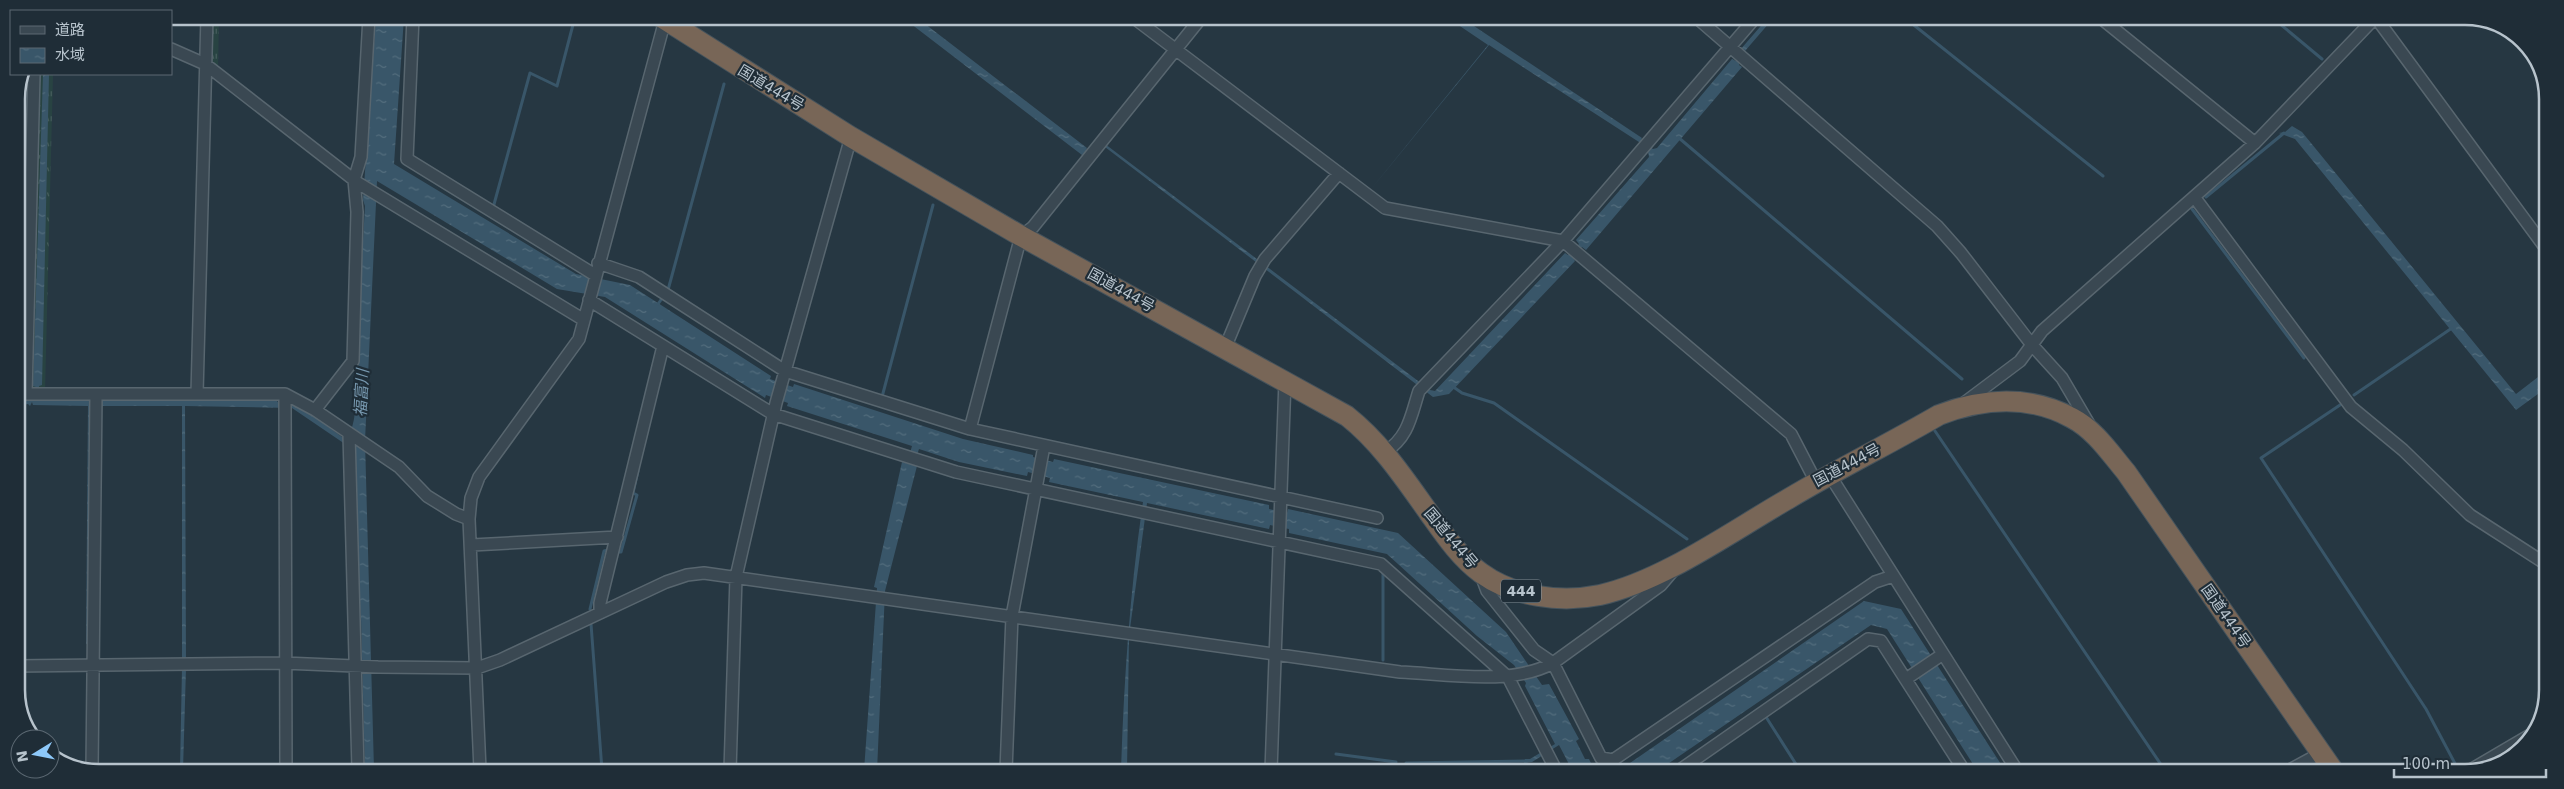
<svg xmlns="http://www.w3.org/2000/svg" width="2564" height="789" font-family="'DejaVu Sans','Noto Sans JP',sans-serif">
<style>
.grass{fill:url(#grass-tufts)}
.water{fill:url(#water-ripples)}
.lines{fill:none;stroke-linecap:round;stroke-linejoin:round}
.stream{stroke:#395669;stroke-width:3}
.street-casing{stroke:#58666f;stroke-width:14}
.highway-casing{stroke:#45535c;stroke-width:22}
.street{stroke:#3a4852;stroke-width:11}
.highway{stroke:#786657;stroke-width:20}
.labels{text-anchor:middle;stroke-width:4.5;stroke-linejoin:round;paint-order:stroke}
.shield{fill:#1f2d37;stroke:#89969f;stroke-width:1}
.shield-label{font-size:14px;font-weight:bold;fill:#b7c3cc}
.street-label{font-size:15px;fill:#b7c3cc;stroke:#1f2d37}
.water-label{font-size:16px;font-style:italic;fill:#7798af;stroke:#1f2d37}
.rim{fill:none;stroke:#b7c3cc;stroke-width:2.5}
</style>
<defs>
<pattern id="grass-tufts" width="24" height="20" patternUnits="userSpaceOnUse" patternTransform="scale(1.25)"><rect width="24" height="20" fill="#284342"/><path d="M3 7l-1-3M5 7V3M7 7l1-3M15 17l-1-3M17 17v-4M19 17l1-3" fill="none" stroke="#455c5c"/></pattern>
<pattern id="water-ripples" width="26" height="14" patternUnits="userSpaceOnUse" patternTransform="scale(1.25)"><rect width="26" height="14" fill="#395669"/><path d="M2 4q2-2 4 0t4 0M15 11q2-2 4 0t4 0" fill="none" stroke="#536d7d"/></pattern>
</defs>
<rect width="100%" height="100%" fill="#263742"/>
<path class="grass" d="M210 16H219L218 70 209 64Z
M38 74H53L45 391H31Z"/>
<path class="water" d="M376 17H404L394 164 576 274 630 285 771 376 770 379 793 387 794 384 963 439 1033 455V457L1053 462 1054 459 1269 505V509L1287 513 1288 509 1398 533 1506 632 1542 685 1549 684 1579 739 1576 741 1585 759H1589L1595 772H1570L1571 768 1559 745 1532 762 1524 763 1525 759H1530L1555 744 1525 686 1526 683 1514 665 1477 636 1387 554 1289 533V529L1270 525 1269 529 1147 503 1129 636 1127 771H1121C1124 680 1130 590 1143 502L1049 482 1050 478 1028 472 1027 476 959 462 919 449 917 455 910 453 912 446 787 406 788 403 766 395 765 398 605 297 557 289 377 181 365 441 374 770H365L361 618 345 444 292 408 185 406 186 668 183 770H180L182 668V406H89L88 644H86L88 406 33 405 32 402 30 406 28 404 16 406V398L31 399 32 401V398H36V387L33 386 43 74H49L42 385 39 386V397L89 398 100 401 103 399 277 401 280 405H291L293 401 346 440C357 423 356 402 355 382L365 206 363 200Z
M902 17H916L1087 148 1086 150 1105 144 1430 390 1435 391 1565 253 1568 255 1579 244 1576 240 1649 157 1648 151 1639 142 1489 45 1372 188 1488 45 1448 18H1462L1642 138 1641 140 1653 149 1657 148 1732 59 1736 61 1740 50 1766 20 1786 18 1782 23 1770 22 1745 51 1739 65 1742 67 1586 250 1582 247 1573 258 1575 261 1449 394 1433 397 1105 147 1082 155Z
M2292 126 2302 132 2516 394 2546 371V388L2516 410 2295 139 2279 133 2285 132Z
M902 462 917 466 885 591 877 771H864L877 588 874 587Z
M1864 601 1901 609 2006 772H1978L1887 629 1871 625 1656 772H1617Z"/>
<g class="lines">
<path class="stream" d="M1905 18 2103 176
M2274 19 2322 59
M1679 138 1962 379
M2206 197 2284 133
M493 208 530 73 557 86 575 17
M2192 209 2304 358
M668 290 724 84
M658 304 663 297
M1452 386 1462 393 1494 403 1687 539
M2354 395 2452 328
M882 397 933 205
M2340 405 2261 458 2426 709 2459 771
M1935 431 2166 772
M617 552H621L637 495 633 493 638 471
M1383 573V660
M590 609 604 551 608 550
M591 624 602 770
M1766 717 1801 772
M1336 754 1396 762
M1406 763 1527 761
M1411 764V771"/>
<defs>
<path id="street" d="M413 17 407 159 595 275
M1134 18 1385 208 1563 241 1791 434 1816 482
M1697 18 1937 226 1961 253 2032 345 2062 378 2089 424
M2102 19 2255 143
M2377 19 2547 250
M171 49 205 64 358 183 584 320
M2195 198 2351 407 2403 450 2470 515 2546 564
M598 263 639 277 785 371 970 429 1377 518
M589 300 773 414 956 472 1381 564 1508 677 1557 772
M1225 348 1255 276 1265 259 1339 173
M16 394H285L315 410 399 467 427 496 456 514 469 519 480 770
M26 394 34 74
M197 394 207 16
M285 394 286 770
M1964 403 2020 361 2042 331 2255 143 2374 19
M315 410 353 361 357 212 354 180 361 157 369 17
M970 429 1021 236 1033 227 1201 18
M349 434 358 770
M1385 452C1409 437 1411 415 1419 391L1563 241 1755 18
M1829 474 2018 772
M469 519 471 498 479 477 579 339 665 20
M472 545 617 537
M1481 575 1487 591 1534 650 1553 663 1601 758 1613 760 1875 582 1893 576
M600 612V603L663 346
M16 666 284 663 378 667 477 668 500 660 666 582 687 575 704 573 1400 672C1447 674 1511 686 1553 663L1661 585 1672 572
M1906 679 1943 654
M92 770 96 395
M730 771 736 577 776 403 851 137
M1006 771 1012 616 1044 446
M1271 771 1285 380
M1677 772 1868 639 1881 641 1965 772
M2467 772 2530 735
M2284 773 2321 753"/>
<path id="highway" d="M661 17 851 137 1021 236 1347 416C1381 443 1404 478 1429 513 1444 534 1460 558 1481 573 1514 597 1561 603 1600 595 1663 581 1732 531 1788 499 1838 469 1889 444 1939 415 1983 398 2030 395 2072 418 2095 430 2110 453 2126 472L2335 773"/>
</defs>
<use href="#street" class="street-casing"/>
<use href="#highway" class="highway-casing"/>
<use href="#street" class="street"/>
<use href="#highway" class="highway"/>
</g>
<g class="labels">
<rect class="shield" x="1501" y="579.5" width="40" height="23" rx="4"/>
<g class="shield-label">
<text x="1521" y="596">444</text>
</g>
<g class="street-label">
<text transform="translate(771 88) rotate(31)" y="5">国道444号</text>
<text transform="translate(1121 290) rotate(29)" y="5">国道444号</text>
<text transform="translate(1847 465) rotate(-28)" y="5">国道444号</text>
<text transform="translate(1451 538) rotate(50)" y="5">国道444号</text>
<text transform="translate(2226 616) rotate(55)" y="5">国道444号</text>
</g>
<g class="water-label">
<text transform="translate(361 393) rotate(-87)" y="6">福富川</text>
</g>
</g>
<path d="M0 0H2564V789H0ZM99 25H2465A74 74 0 0 1 2539 99V690A74 74 0 0 1 2465 764H99A74 74 0 0 1 25 690V99A74 74 0 0 1 99 25Z" fill="#1f2d37" fill-rule="evenodd"/>
<path class="rim" d="M99 25H2465A74 74 0 0 1 2539 99V690A74 74 0 0 1 2465 764H99A74 74 0 0 1 25 690V99A74 74 0 0 1 99 25Z"/>
<rect x="10" y="10" width="162" height="65" fill="#1f2d37" stroke="#5c6973"/>
<rect x="20" y="26" width="25" height="8" fill="#3a4852" stroke="#5c6973"/>
<text x="55" y="35" font-size="15" fill="#b7c3cc">道路</text>
<rect x="20" y="48" width="25" height="15" fill="url(#water-ripples)" stroke="#5c6973"/>
<text x="55" y="60" font-size="15" fill="#b7c3cc">水域</text>
<g transform="translate(35 754) rotate(260)"><circle r="24" fill="#1f2d37" stroke="#5c6973"/>
<path d="M0-4L9 19L0 12L-9 19Z" fill="#8ec9fa"/>
<text y="-8" font-size="14" font-weight="bold" text-anchor="middle" fill="#b7c3cc">N</text>
</g>
<path d="M2394 769v8h152v-8" fill="none" stroke="#b7c3cc" stroke-width="2.5"/>
<text x="2402" y="769" font-size="15" fill="#b7c3cc" stroke="#1f2d37" stroke-width="4" paint-order="stroke">100 m</text>
</svg>
